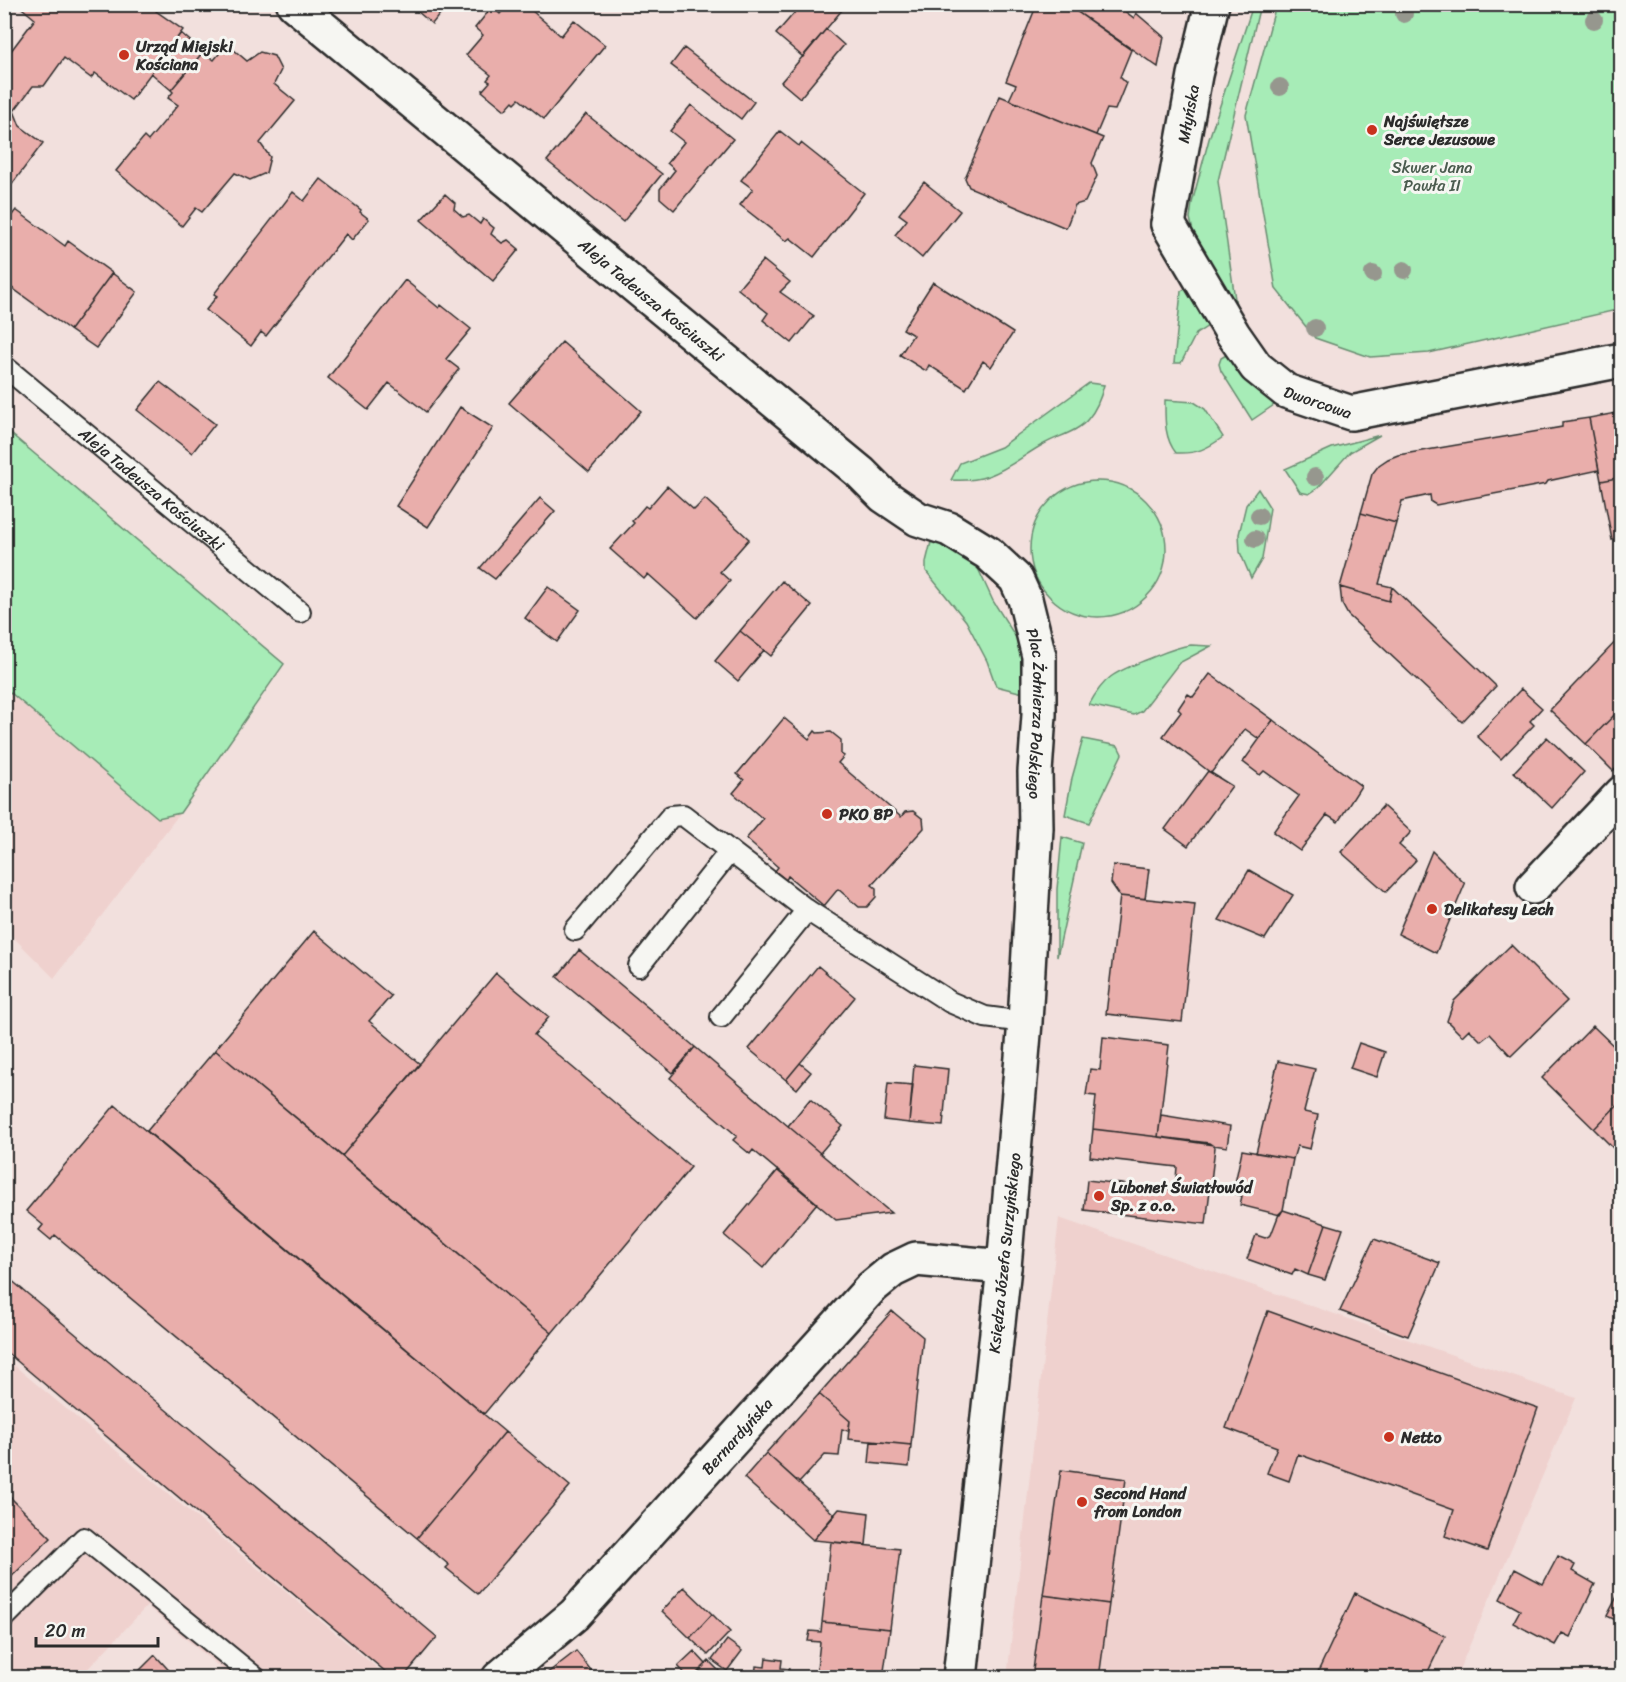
<svg xmlns="http://www.w3.org/2000/svg" width="1626" height="1682" font-family="Sriracha,sans-serif">
<style>
.built{fill:#efd1ce}
.green{fill:#a7ecb7;stroke:#698c71;stroke-width:1.5}
.building{fill:#e9aeab;stroke:#2b2b2b;stroke-width:1.5}
.lines{fill:none;stroke-linecap:round;stroke-linejoin:round}
.lane-casing{stroke:#2b2b2b;stroke-width:24}
.street-casing{stroke:#2b2b2b;stroke-width:38}
.secondary-casing{stroke:#2b2b2b;stroke-width:38}
.lane{stroke:#f6f6f2;stroke-width:20}
.street{stroke:#f6f6f2;stroke-width:33}
.secondary{stroke:#f6f6f2;stroke-width:33}
.tree{fill:#96978e}
.poi-dot{fill:#c8321e;stroke:#f6f6f2;stroke-width:2}
.labels{text-anchor:middle;stroke-width:6;stroke-linejoin:round;paint-order:stroke}
.poi-label{font-size:16px;font-weight:bold;fill:#2b2b2b;stroke:#f6f6f2;text-anchor:start}
.street-label{font-size:16px;fill:#2b2b2b;stroke:#f6f6f2}
.park-label{font-size:16px;fill:#4a5b4e;stroke:#f6f6f2}
</style>
<rect width="100%" height="100%" fill="#f2e0dd"/>
<filter id="ink" filterUnits="userSpaceOnUse"><feTurbulence type="fractalNoise" baseFrequency=".0167" numOctaves="2"/><feDisplacementMap in="SourceGraphic" scale="12" xChannelSelector="R" yChannelSelector="G"/><feConvolveMatrix kernelMatrix="1 2 1 2 8 2 1 2 1" color-interpolation-filters="sRGB"/></filter>
<g filter="url(#ink)">
<path class="built" d="M4 428 284 664 180 813 54 978 5 929Z
M1059 1218 1576 1398 1456 1677 1007 1678Z
M4 1357 388 1677H231L147 1606 80 1677H5Z"/>
<path class="green" d="M1253 5H1260L1218 181 1236 306 1195 241 1190 218 1192 203 1209 139Z
M1276 5H1621V309L1429 353 1370 357 1315 338 1276 289 1246 115Z
M1185 289 1208 326 1196 334 1181 363H1174L1181 291Z
M1228 354 1272 399 1274 405 1252 420 1221 371 1219 364 1221 358Z
M1089 383 1104 385C1101 397 1096 410 1088 419 1078 432 1058 436 1044 444 1025 454 1009 469 988 476 976 480 964 481 951 480L960 463 1001 447Z
M1165 400 1194 402 1205 409 1223 437C1207 449 1196 454 1176 453 1164 438 1165 419 1165 400Z
M4 428 284 664 180 813 158 818 5 688Z
M1380 435 1350 452 1318 488 1309 494 1300 492 1285 469 1332 448Z
M1030 549a68 68 0 1 1 136 0a68 68 0 1 1-136 0Z
M1258 489 1270 508 1262 559 1251 578 1240 552 1239 534 1246 505Z
M931 542 951 547 976 564 993 601 1019 642 1023 652 1027 694 996 686 987 661 966 621 926 571V562Z
M1191 645 1211 646 1179 663 1142 711 1134 715 1089 705C1105 675 1116 672 1146 660 1161 654 1175 647 1191 645Z
M1083 739 1118 746 1122 754 1089 823 1065 815 1072 778Z
M1062 837 1082 843 1057 957V889Z"/>
<path class="building" d="M17 4H151L157 9 156 11 183 30 131 100 95 73 91 78 64 58 44 86H33L14 111 20 126 43 143 4 195V60L35 19Z
M409 4H448L432 24Z
M508 4H536L531 10 561 36 574 20 605 45 544 119 519 99 515 103 513 101 505 110 482 91 490 82 487 80 491 75 466 55 483 35 475 28 492 7 500 14Z
M802 4H847L803 57 776 34Z
M1037 4H1066L1131 50 1120 77 1126 83 1115 110 1107 109 1096 135 1009 100 1016 85 1006 81Z
M1066 4H1115L1134 18 1136 13 1164 37 1158 67Z
M826 29 844 45 800 98 781 82Z
M181 33 203 52 171 90 151 73Z
M227 44 247 61 260 52 274 56 281 70 274 84 295 101 260 143 270 157 266 173 250 180 235 173 202 212 196 208 182 226 116 171 144 137 148 141 178 105 168 98 173 92 171 90 203 52 214 60Z
M684 48 754 102 741 119 671 65Z
M1000 96 1103 138 1092 163 1097 176 1085 202 1075 205 1066 228 969 187 965 178Z
M691 105 733 139 674 210 660 198V189L675 170 667 163 684 142 670 131Z
M586 114 662 174 623 222 547 161Z
M780 131 799 146 801 143 864 193 814 257 790 238 786 241 740 205 753 189 741 180Z
M321 179 361 210 360 212 369 219 352 240 346 234 266 336 261 332 251 346 206 310 217 296 214 294 293 192 304 201Z
M924 182 960 211 922 258 895 235 907 220 899 214Z
M445 194 455 203 454 209 463 217 469 215 480 224 483 219 494 228 491 234 502 243 508 240 519 249 493 281 421 220Z
M16 210 65 246 68 241 112 273 70 330 4 282V225Z
M763 260 790 282 780 292 814 316 792 343 763 320 768 313 738 289Z
M112 273 137 292 96 348 70 330Z
M405 280 439 308 441 305 471 329 446 359 459 369 426 412 389 383 368 410 328 378Z
M933 282 1013 333 991 367 983 361 966 389 929 365 926 371 900 355 913 335 903 329Z
M562 342 641 411 589 472 509 403Z
M160 382 215 424 192 453 137 410Z
M460 407 493 428 428 527 396 506Z
M1622 412V477L1601 481 1589 418Z
M1589 418 1599 470 1548 481 1546 484 1436 505 1431 502 1430 495 1402 501 1396 523 1361 513 1372 474 1379 465 1388 459 1398 455 1562 427V422Z
M1622 477V538L1612 540 1601 481Z
M667 486 694 510 705 499 749 539 720 572 730 581 697 618 648 574 644 579 610 549 634 523 632 521 645 506 648 508Z
M540 498 555 511 495 579 480 568Z
M1361 513 1396 523 1379 584 1392 587 1389 601 1340 587Z
M782 581 812 606 771 656 740 631Z
M548 587 580 610 557 642 525 618Z
M1340 587 1389 601 1392 587 1496 686 1462 722 1348 615 1342 604Z
M740 631 764 650 738 681 715 661Z
M1622 635V707L1586 744 1550 710Z
M1210 674 1273 720 1259 739 1245 729 1211 773 1163 736 1181 712 1178 709 1188 694 1193 697Z
M1521 689 1542 708 1530 721 1534 725 1501 759 1477 736Z
M1622 707V763L1613 771 1586 744Z
M784 718 809 739 815 731 817 733 831 732 841 740V754L844 756 838 763 901 817 905 812 913 811 923 819 924 828 872 885 876 888V897L867 907H859L838 889 824 906 788 876 786 880 775 871 778 867 746 839 763 819 733 793 744 780 737 774Z
M1273 720 1361 786 1338 822 1327 815 1300 851 1273 832 1299 796 1264 771 1260 775 1243 762Z
M1547 737 1584 772 1552 808 1514 772Z
M1208 771 1232 786 1188 846 1165 829Z
M1383 806 1411 832 1399 845 1416 860 1386 892 1341 852Z
M1432 851 1465 884 1436 953 1398 934Z
M1113 865 1149 869 1145 899 1120 896 1111 883Z
M1249 870 1293 895 1265 939 1219 920Z
M1120 896 1195 904 1182 1022 1106 1014Z
M314 931 391 996 369 1021 420 1064 342 1156 215 1050Z
M1511 945 1567 1001 1511 1056 1490 1034 1481 1041 1469 1029 1462 1036 1447 1021 1454 1001Z
M579 950 695 1047 673 1073 557 977Z
M818 966 855 997 786 1080 749 1049Z
M496 973 549 1017 534 1035 691 1167 552 1333 342 1156Z
M1593 1026 1622 1054V1100L1594 1129 1542 1078Z
M1103 1037 1169 1045 1158 1137 1093 1129 1096 1096 1086 1095 1090 1069 1100 1070Z
M1359 1043 1385 1052 1377 1077 1350 1068Z
M695 1047 788 1126 891 1213 836 1220 753 1150 750 1154 733 1140 737 1136 670 1078Z
M215 1050 552 1333 484 1414 147 1131Z
M1278 1061 1315 1069 1304 1112 1318 1115 1310 1149 1297 1146 1293 1159 1256 1153Z
M800 1063 811 1072 797 1089 786 1080Z
M914 1065 948 1069 943 1126 909 1123Z
M888 1083 913 1085 909 1123 884 1120Z
M810 1099 843 1126 820 1153 788 1126Z
M1622 1100V1157L1594 1129Z
M115 1105 505 1432 417 1538 55 1235 51 1240 39 1230 43 1225 26 1211Z
M1161 1115 1230 1126 1227 1147 1158 1137Z
M1093 1129 1209 1143 1215 1147 1206 1224 1084 1210 1087 1180 1175 1190 1177 1167 1090 1157Z
M1242 1150 1293 1159 1283 1210 1280 1215 1240 1205 1242 1196 1233 1193Z
M778 1170 817 1203 763 1268 724 1235Z
M1283 1210 1326 1224 1308 1275 1295 1269 1292 1275 1247 1259 1256 1235 1265 1238 1271 1235 1279 1214Z
M1326 1224 1343 1229 1325 1280 1308 1275Z
M1374 1239 1440 1263 1408 1336 1340 1311Z
M4 1274 437 1637 403 1678H393L4 1350Z
M892 1311 923 1337 911 1445 848 1439 850 1421 819 1394Z
M1268 1311 1538 1408 1487 1551 1445 1536 1454 1510 1298 1454 1289 1481 1267 1473 1277 1447 1226 1428Z
M819 1394 850 1421 848 1431 842 1429 839 1456 825 1455 799 1483 766 1453Z
M505 1432 570 1486 478 1594 446 1568 449 1565 417 1538Z
M871 1441 911 1445 909 1467 869 1463Z
M766 1453 835 1515 813 1540 744 1478Z
M1061 1470 1126 1479 1109 1604 1043 1595Z
M4 1491 51 1538 4 1584Z
M839 1509 869 1513 866 1545 813 1540Z
M831 1542 900 1549 890 1629 822 1622Z
M1558 1556 1575 1565 1572 1571 1595 1584 1570 1637 1562 1633 1555 1645 1513 1623 1520 1610 1500 1599 1515 1569 1543 1584Z
M684 1587 712 1614 690 1638 662 1611Z
M1622 1587V1623L1607 1616Z
M1355 1593 1445 1636 1425 1678H1315Z
M1043 1595 1109 1604 1099 1678H1032Z
M712 1614 730 1632 708 1655 690 1638Z
M822 1622 890 1629 883 1678H821L823 1676 817 1669 820 1642 808 1641 810 1631 821 1632Z
M727 1640 742 1651 727 1671 712 1660Z
M576 1651 597 1678H541Z
M694 1651 706 1664 692 1678H689L678 1666Z
M155 1655 176 1678H132Z
M766 1658 782 1660 781 1668 789 1669V1672L786 1671 785 1678H755L756 1666 765 1667Z
M709 1661 726 1678H692Z
M786 1671 809 1674 812 1678H785Z"/>
<g class="lines">
<defs>
<g id="lane">
<path id="s1" d="M4 366 300 612"/>
<path d="M575 930 671 816 683 815 807 910 950 1002 985 1017 1025 1022"/>
<path d="M639 966 730 851"/>
<path d="M721 1017 807 910"/>
<path d="M4 1618 84 1538 256 1678"/>
</g>
<g id="street">
<path id="s2" d="M1168 224 1233 334 1256 367 1286 391 1351 413 1622 360"/>
<path d="M1533 887 1622 793"/>
<path id="s3" d="M499 1678 574 1615 871 1288 893 1270 916 1259 1004 1267"/>
</g>
<g id="secondary">
<path id="s4" d="M294 4 861 473 884 496 918 519 949 529 988 553 1016 579 1025 599 1039 656V715L1035 772 1036 828 1025 1022 1004 1267 960 1678"/>
<path id="s5" d="M1168 224 1195 75 1212 4"/>
</g>
</defs>
<use href="#lane" class="lane-casing"/>
<use href="#street" class="street-casing"/>
<use href="#secondary" class="secondary-casing"/>
<use href="#lane" class="lane"/>
<use href="#street" class="street"/>
<use href="#secondary" class="secondary"/>
</g>
<g class="tree">
<circle cx="1404" cy="14" r="9"/>
<circle cx="1594" cy="20" r="9"/>
<circle cx="1280" cy="87" r="9"/>
<circle cx="1404" cy="270" r="9"/>
<circle cx="1373" cy="274" r="9"/>
<circle cx="1315" cy="328" r="9"/>
<circle cx="1315" cy="477" r="9"/>
<circle cx="1259" cy="516" r="9"/>
<circle cx="1255" cy="539" r="9"/>
</g>
</g>
<g class="poi-dot">
<circle cx="124" cy="55" r="6"/>
<circle cx="1372" cy="130" r="6"/>
<circle cx="827" cy="814" r="6"/>
<circle cx="1432" cy="909" r="6"/>
<circle cx="1099" cy="1196" r="6"/>
<circle cx="1389" cy="1437" r="6"/>
<circle cx="1082" cy="1502" r="6"/>
</g>
<g class="labels">
<g class="poi-label">
<text x="136" y="52">Urząd Miejski<tspan x="136" dy="18">Kościana</tspan></text>
<text x="1384" y="127">Najświętsze<tspan x="1384" dy="18">Serce Jezusowe</tspan></text>
<text x="839" y="820">PKO BP</text>
<text x="1444" y="915">Delikatesy Lech</text>
<text x="1111" y="1193">Lubonet Światłowód<tspan x="1111" dy="18">Sp. z o.o.</tspan></text>
<text x="1401" y="1443">Netto</text>
<text x="1094" y="1499">Second Hand<tspan x="1094" dy="18">from London</tspan></text>
</g>
<g class="street-label">
<text dy="6" stroke="none"><textPath href="#s5" startOffset="112">Młyńska</textPath></text>
<text dy="6" stroke="none"><textPath href="#s4" startOffset="464">Aleja Tadeusza Kościuszki</textPath></text>
<text dy="6" stroke="none"><textPath href="#s2" startOffset="240">Dworcowa</textPath></text>
<text dy="6" stroke="none"><textPath href="#s1" startOffset="192">Aleja Tadeusza Kościuszki</textPath></text>
<text dy="6" stroke="none"><textPath href="#s4" startOffset="1064">Plac Żołnierza Polskiego</textPath></text>
<text transform="translate(1004 1253) rotate(-84)" y="6">Księdza Józefa Surzyńskiego</text>
<text dy="6" stroke="none"><textPath href="#s3" startOffset="340">Bernardyńska</textPath></text>
</g>
<g class="park-label">
<text x="1432" y="173">Skwer Jana<tspan x="1432" dy="18">Pawła II</tspan></text>
</g>
</g>
<rect width="1626" height="1682" fill="none" stroke="#f6f6f2" stroke-width="24"/>
<rect x="12" y="12" width="1602" height="1658" fill="none" stroke="#2b2b2b" stroke-width="2" filter="url(#ink)"/>
<path d="M36 1637v9h122v-9" fill="none" stroke="#2b2b2b" stroke-width="3"/>
<text x="45" y="1637" font-size="18" fill="#2b2b2b" stroke="#f6f6f2" stroke-width="4.5" paint-order="stroke">20 m</text>
</svg>
